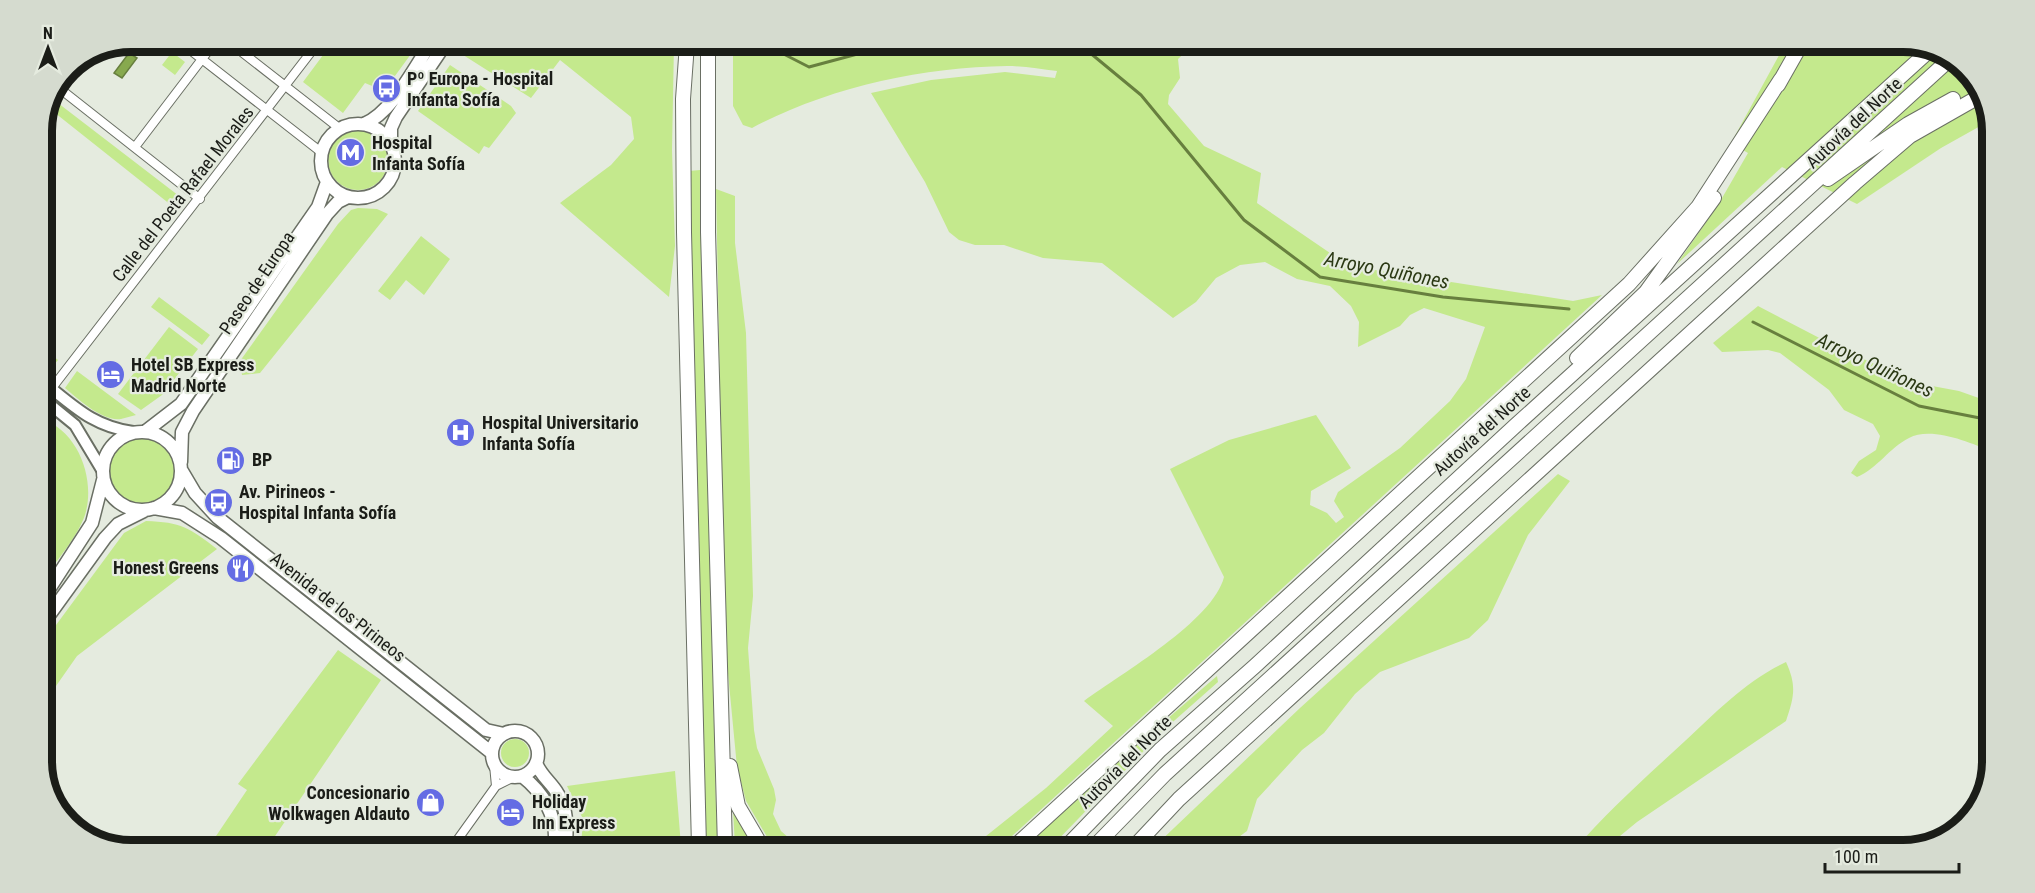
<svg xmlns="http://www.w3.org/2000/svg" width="2035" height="893" font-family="'Roboto Condensed',sans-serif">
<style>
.green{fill:#c4e98d}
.water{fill:#87a94e;stroke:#677f3e;stroke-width:1.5}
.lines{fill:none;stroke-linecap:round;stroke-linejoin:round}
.stream{stroke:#677f3e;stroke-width:3}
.street-casing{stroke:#6a6f64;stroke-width:10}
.secondary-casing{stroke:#6a6f64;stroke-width:14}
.primary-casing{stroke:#6a6f64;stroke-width:15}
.highway-casing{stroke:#6a6f64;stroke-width:16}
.street{stroke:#fff;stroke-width:8}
.secondary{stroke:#fff;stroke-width:10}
.primary{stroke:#fff;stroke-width:12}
.highway{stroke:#fff;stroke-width:14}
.labels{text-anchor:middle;stroke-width:4.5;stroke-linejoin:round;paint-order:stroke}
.poi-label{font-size:18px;font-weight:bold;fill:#1b1d18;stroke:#e5ebdf;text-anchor:start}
.street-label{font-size:18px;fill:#1b1d18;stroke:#e5ebdf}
.water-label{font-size:20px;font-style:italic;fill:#2b3914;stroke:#e5ebdf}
.rim{fill:none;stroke:#1b1d18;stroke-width:8}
</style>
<rect width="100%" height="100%" fill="#e5ebdf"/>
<path class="green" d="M332 43H419L384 91 365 83 343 113 303 82Z
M467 43 674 44 672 150 675 246 669 297 560 203 611 165 634 139 631 117 560 60 531 98 460 53Z
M733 44 1192 46 1178 59 1180 78 1169 95 1168 104 1204 146 1261 173 1257 203 1349 266 1573 301 1602 295 999 848H971L1046 788 1113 726 1084 701C1122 673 1213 621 1224 577L1170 469 1229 440 1316 415 1351 468 1311 491 1310 505 1327 513 1336 523 1344 517 1334 501 1338 492 1400 448 1450 401 1466 379 1485 327 1424 308 1410 315 1400 326 1358 347 1359 322 1351 306 1330 286 1297 279 1265 262 1240 265 1216 278 1196 302 1173 318 1102 263 1043 258 1004 245H975L959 240 949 232 925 182 871 93 931 80 1005 72 1055 78 1057 71C1040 69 1023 66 1007 66 921 67 827 88 752 128L743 125 733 106Z
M1783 48 1938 49 1978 81 1991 120 1941 148 1857 204 1782 167 1677 264 1718 205 1748 153 1731 143Z
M172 52 185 62 175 75 162 65Z
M450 65 511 106 516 113 489 148 484 146 479 154 418 111Z
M54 100 183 199 176 209 50 109Z
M328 160a30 30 0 1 1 60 0a30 30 0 1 1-60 0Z
M700 170 716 808 719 847H707L704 812 689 171Z
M716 189 735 196V243L746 333 753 596 748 648 754 730 757 748 774 789 776 800 773 814 781 831 799 847H773L746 801 737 767 725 642Z
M358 208 377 209 388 214 260 373 242 375 240 361 338 224 351 210Z
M421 236 450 259 424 295 406 280 390 300 378 291Z
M159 297 210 335 202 345 151 307Z
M1758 306 1831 344 1916 383 1959 391 1990 402V451C1970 442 1930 426 1909 438 1889 448 1878 468 1857 477L1851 473 1859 461 1876 450 1880 436 1873 424 1844 410 1829 390 1780 353 1768 350 1722 352 1713 343Z
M169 327 198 349 162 395 141 410 118 394Z
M42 347 58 360 47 373 42 369Z
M77 371 136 415C131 416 126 418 121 419 103 422 78 399 65 388Z
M42 419C78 431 96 479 85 515 77 538 56 561 42 581Z
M108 470a34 34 0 1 1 68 0a34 34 0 1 1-68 0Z
M1558 474 1570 481 1528 535 1488 620 1469 638 1380 672 1355 694 1324 733 1302 750 1257 799 1247 831 1224 848H1153L1300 708Z
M146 521C181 522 190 528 217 549L77 656 42 706V644L124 533Z
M338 650 381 680 269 845H210L247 790 238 784Z
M1786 662C1797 686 1794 697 1786 721L1637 822 1603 850H1574C1608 811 1647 776 1685 741 1716 712 1747 680 1786 662Z
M1217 676 1218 682 1166 728 1050 848H1022L1074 799Z
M501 753a14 14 0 1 1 28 0a14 14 0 1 1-28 0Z
M675 771 681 846H581L583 819 567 786Z
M733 809 757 847H735Z"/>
<path class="water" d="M129 53 137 58 122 78 114 73Z"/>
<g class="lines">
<path class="stream" d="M764 44 809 67 891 45
M1077 45 1089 52 1141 95 1244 220 1320 277 1443 297 1569 309
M1753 322 1919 406 1990 420"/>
<defs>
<path id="street" d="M180 42 321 152
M229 42 339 128
M59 88 200 199
M135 147 215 42
M52 388 318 43
M494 765 496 786
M57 808 105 844
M453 846 496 786 514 777"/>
<path id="secondary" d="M42 381C74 406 92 426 133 432
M42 398 75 425 102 470"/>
<path id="primary" d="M364 124C392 113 414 68 431 43
M321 161a37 37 0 1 1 74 0a37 37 0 1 1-74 0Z
M391 144V128L396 117 446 43
M146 431 181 404 318 207 327 182
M103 471a39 39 0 1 1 78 0a39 39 0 1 1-78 0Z
M181 462 182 432 193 411 327 214 338 202 348 197
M182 471 195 493 217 517 486 730 504 734
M154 508 182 513 221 538 492 753
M42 600 92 523 103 480
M42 625 105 538 118 524 144 511
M492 754a23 23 0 1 1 46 0a23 23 0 1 1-46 0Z
M536 763C541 776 552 783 558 794 568 811 567 828 566 846
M522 776C545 794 557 817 555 846"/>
<path id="highway" d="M687 44 683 99 684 232 699 847
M708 44V232L725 847
M1778 85 1799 48
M1828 179 1908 124 1953 99
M1577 358 1646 292 1714 198
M730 766 738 806 762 847
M1013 848 1629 284 1698 207 1781 79
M1065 848 1160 750 1255 666 1515 426 1931 49
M1093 848 1165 774 1950 59
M1133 848 1179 799 1855 183 1910 136 1982 95"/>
</defs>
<use href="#street" class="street-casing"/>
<use href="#secondary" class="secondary-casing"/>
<use href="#primary" class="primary-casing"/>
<use href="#highway" class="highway-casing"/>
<use href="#street" class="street"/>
<use href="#secondary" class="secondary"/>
<use href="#primary" class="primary"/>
<use href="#highway" class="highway"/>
</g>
<defs>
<symbol id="bus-disc" viewBox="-11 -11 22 22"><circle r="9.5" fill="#646ce4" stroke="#e5ebdf"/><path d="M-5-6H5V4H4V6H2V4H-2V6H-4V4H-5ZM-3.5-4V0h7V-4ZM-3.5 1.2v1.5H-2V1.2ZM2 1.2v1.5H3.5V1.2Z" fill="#fff"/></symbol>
<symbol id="metro-disc" viewBox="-11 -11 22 22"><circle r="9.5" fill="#646ce4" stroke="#e5ebdf"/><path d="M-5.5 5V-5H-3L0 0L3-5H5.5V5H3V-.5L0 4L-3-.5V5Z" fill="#fff"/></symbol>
<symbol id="hotel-disc" viewBox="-11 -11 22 22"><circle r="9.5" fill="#646ce4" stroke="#e5ebdf"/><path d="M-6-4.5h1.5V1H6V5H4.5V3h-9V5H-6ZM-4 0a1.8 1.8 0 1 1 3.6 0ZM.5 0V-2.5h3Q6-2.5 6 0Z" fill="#fff"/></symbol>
<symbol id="hospital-disc" viewBox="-11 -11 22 22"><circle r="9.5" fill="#646ce4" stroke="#e5ebdf"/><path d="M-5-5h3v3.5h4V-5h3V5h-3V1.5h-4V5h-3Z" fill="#fff"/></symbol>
<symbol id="fuel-disc" viewBox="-11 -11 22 22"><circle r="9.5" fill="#646ce4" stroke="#e5ebdf"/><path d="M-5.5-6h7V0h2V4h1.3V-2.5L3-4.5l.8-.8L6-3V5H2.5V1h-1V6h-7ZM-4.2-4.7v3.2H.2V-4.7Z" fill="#fff"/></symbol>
<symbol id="restaurant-disc" viewBox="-11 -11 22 22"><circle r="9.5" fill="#646ce4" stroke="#e5ebdf"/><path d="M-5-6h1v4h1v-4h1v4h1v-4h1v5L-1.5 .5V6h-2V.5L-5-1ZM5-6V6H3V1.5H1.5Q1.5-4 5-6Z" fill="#fff"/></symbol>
<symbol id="shop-disc" viewBox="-11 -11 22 22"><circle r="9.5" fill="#646ce4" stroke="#e5ebdf"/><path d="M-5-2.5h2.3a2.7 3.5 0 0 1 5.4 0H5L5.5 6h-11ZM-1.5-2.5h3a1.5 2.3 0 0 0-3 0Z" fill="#fff"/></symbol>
</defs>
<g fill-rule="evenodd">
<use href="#bus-disc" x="370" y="72" width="33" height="33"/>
<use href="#metro-disc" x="334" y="136" width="33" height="33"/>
<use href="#hotel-disc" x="94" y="358" width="33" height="33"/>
<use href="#hospital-disc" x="444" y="416" width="33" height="33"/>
<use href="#fuel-disc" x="214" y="444" width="33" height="33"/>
<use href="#bus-disc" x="202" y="486" width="33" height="33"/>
<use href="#restaurant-disc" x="224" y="552" width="33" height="33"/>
<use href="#shop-disc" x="414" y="786" width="33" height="33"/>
<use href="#hotel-disc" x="494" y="796" width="33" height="33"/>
</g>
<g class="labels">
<g class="poi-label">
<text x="407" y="85">Pº Europa - Hospital<tspan x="407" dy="21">Infanta Sofía</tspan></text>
<text x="372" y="149">Hospital<tspan x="372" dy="21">Infanta Sofía</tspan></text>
<text x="131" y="371">Hotel SB Express<tspan x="131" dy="21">Madrid Norte</tspan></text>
<text x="482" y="429">Hospital Universitario<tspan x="482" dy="21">Infanta Sofía</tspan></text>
<text x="252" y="466">BP</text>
<text x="239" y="498">Av. Pirineos -<tspan x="239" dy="21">Hospital Infanta Sofía</tspan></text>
<text x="219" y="574" text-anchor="end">Honest Greens</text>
<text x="410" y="799" text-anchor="end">Concesionario<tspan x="410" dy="21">Wolkwagen Aldauto</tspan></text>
<text x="532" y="808">Holiday<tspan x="532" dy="21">Inn Express</tspan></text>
</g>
<g class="street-label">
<text transform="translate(1854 123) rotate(-43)" y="6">Autovía del Norte</text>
<text transform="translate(183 194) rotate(-52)" y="6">Calle del Poeta Rafael Morales</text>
<text transform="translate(257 283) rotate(-56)" y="6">Paseo de Europa</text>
<text transform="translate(1482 431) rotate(-42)" y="6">Autovía del Norte</text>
<text transform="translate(338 607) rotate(38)" y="6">Avenida de los Pirineos</text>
<text transform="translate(1125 762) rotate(-45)" y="6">Autovía del Norte</text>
</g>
<g class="water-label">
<text transform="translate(1387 270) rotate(11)" y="7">Arroyo Quiñones</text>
<text transform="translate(1875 365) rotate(25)" y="7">Arroyo Quiñones</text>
</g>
</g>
<path d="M0 0H2035V893H0ZM131 52H1903A79 79 0 0 1 1982 131V761A79 79 0 0 1 1903 840H131A79 79 0 0 1 52 761V131A79 79 0 0 1 131 52Z" fill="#d5dbcf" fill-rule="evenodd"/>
<path class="rim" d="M131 52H1903A79 79 0 0 1 1982 131V761A79 79 0 0 1 1903 840H131A79 79 0 0 1 52 761V131A79 79 0 0 1 131 52Z"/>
<g transform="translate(48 48)" stroke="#e5ebdf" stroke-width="4.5" paint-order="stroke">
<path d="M0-4.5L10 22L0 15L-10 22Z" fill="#1b1d18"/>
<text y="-9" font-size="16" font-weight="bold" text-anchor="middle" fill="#1b1d18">N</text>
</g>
<path d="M1825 863v9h134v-9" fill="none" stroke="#1b1d18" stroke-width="3"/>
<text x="1834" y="863" font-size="18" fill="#1b1d18" stroke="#e5ebdf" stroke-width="4.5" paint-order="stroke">100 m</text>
</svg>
